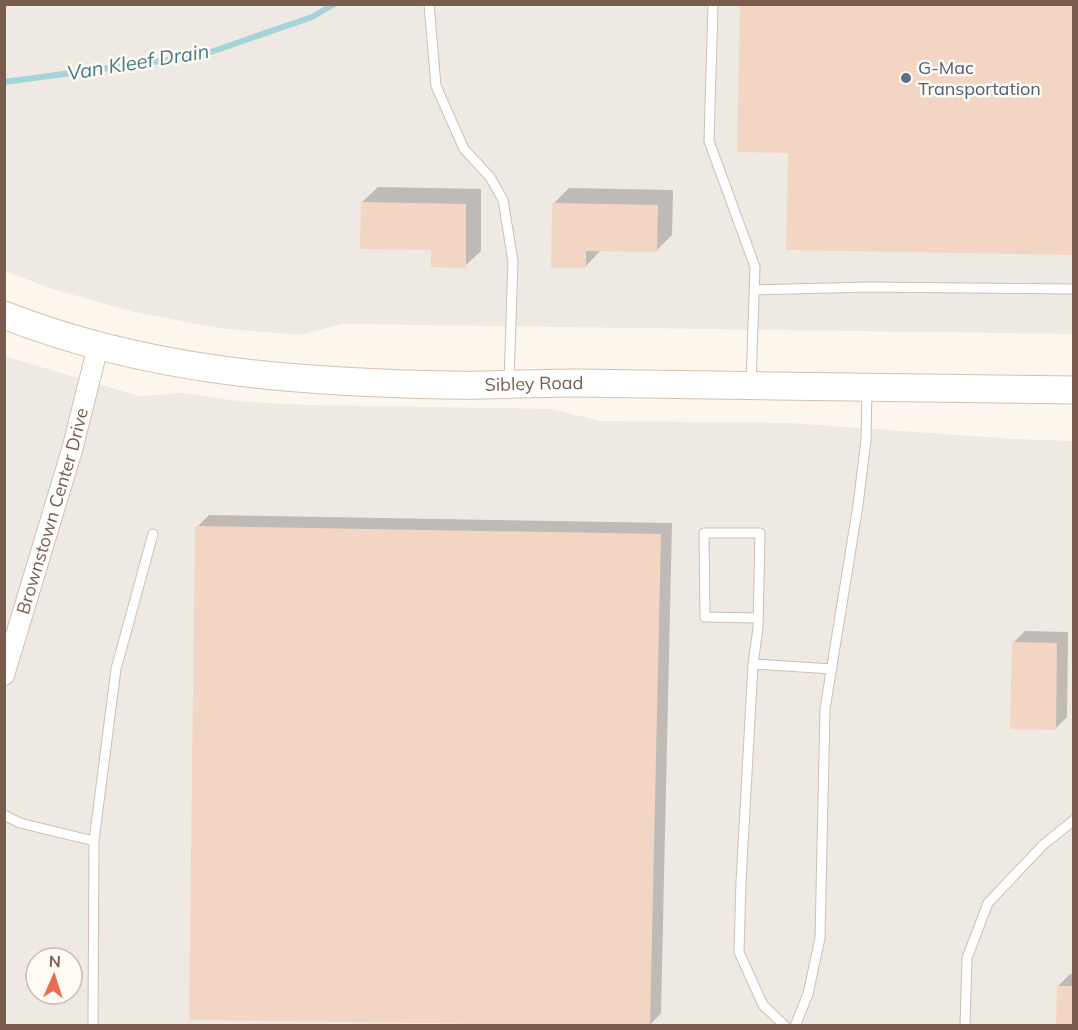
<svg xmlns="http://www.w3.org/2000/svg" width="1078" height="1030" font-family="Mulish,sans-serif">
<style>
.industrial{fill:#efe9e4;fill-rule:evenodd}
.shadow{fill:#0003}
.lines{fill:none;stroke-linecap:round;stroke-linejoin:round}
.stream{stroke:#a5d3da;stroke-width:6}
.building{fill:#f3d5c3}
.lane-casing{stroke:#d1beb0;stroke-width:11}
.street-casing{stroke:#d1beb0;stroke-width:22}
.secondary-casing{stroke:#d6c0b0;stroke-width:29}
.lane{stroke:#fff;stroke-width:9}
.street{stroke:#fff;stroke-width:20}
.secondary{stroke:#fff;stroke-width:27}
.service-dot{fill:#5c6f8a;stroke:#fffaf3;stroke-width:2}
.labels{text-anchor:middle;stroke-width:5;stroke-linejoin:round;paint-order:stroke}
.service-label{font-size:18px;fill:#4e5e75;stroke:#fffaf3;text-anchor:start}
.street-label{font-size:18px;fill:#7a5c4d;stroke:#fffaf3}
.water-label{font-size:20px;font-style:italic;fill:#437c86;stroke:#fffaf3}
</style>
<rect width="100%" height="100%" fill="#fdf6ec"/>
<path class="industrial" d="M4 5H1073V334L342 324 300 335 219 328 134 312 52 289 5 271Z
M4 356 139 396 181 393 238 401 304 405 551 409 601 421 790 423 1014 439 1073 441V1025H5ZM36 958H72V994H36Z"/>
<path class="shadow" d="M378 187 481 189V251L465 266 432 249 362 202Z
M569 188 673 190 672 235 656 251 601 250 585 267 553 204Z
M209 515 672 523 661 1013 650 1025 197 527Z
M1025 631 1068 632 1067 717 1055 729 1013 643Z
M1070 974 1074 975V1026L1058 986Z"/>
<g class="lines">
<path class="stream" d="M4 82 199 56 312 17 334 4"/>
</g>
<path class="building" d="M740 4H1074V255L786 250 788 153 737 152Z
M361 202 466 204V268L431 267V250L360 249Z
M552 203 658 205 657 252 586 251V268H551Z
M195 526 661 534 650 1026 189 1020Z
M1012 642 1057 643 1056 730 1010 729Z
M1057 986H1074V1026H1056Z"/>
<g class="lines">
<defs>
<path id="lane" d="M429 4 436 86 464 149 490 177 503 200 513 261 509 381
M713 4 709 141 755 267 751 384
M754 290 868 287 1074 289
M753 664 758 628 760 533H704L705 617 758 618
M4 815 20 823 94 841 116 669 153 534
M93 1026 94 841
M785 1026 763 1005 739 952 741 882 753 664 832 669
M795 1026 808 994 820 938 825 709 858 505 866 440 867 391
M965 1026 967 958 988 903 1043 845 1074 820"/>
<g id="street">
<path id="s1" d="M4 675 72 450 98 346"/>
</g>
<g id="secondary">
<path id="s2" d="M4 315C147 371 294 382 446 385 489 386 532 383 576 383 742 385 908 389 1074 390"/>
</g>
</defs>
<use href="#lane" class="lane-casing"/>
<use href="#street" class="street-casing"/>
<use href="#secondary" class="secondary-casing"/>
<use href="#lane" class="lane"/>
<use href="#street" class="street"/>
<use href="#secondary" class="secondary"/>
</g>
<circle class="service-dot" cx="906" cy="78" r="6"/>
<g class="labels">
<g class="service-label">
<text x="918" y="74">G-Mac<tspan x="918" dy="21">Transportation</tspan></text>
</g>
<g class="street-label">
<text dy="6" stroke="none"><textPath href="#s2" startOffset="538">Sibley Road</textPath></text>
<text dy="6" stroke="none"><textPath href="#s1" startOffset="171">Brownstown Center Drive</textPath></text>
</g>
<g class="water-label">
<text transform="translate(138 62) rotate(-9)" y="7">Van Kleef Drain</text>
</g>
</g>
<rect width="1078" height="1030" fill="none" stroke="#7a5c4d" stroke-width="12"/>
<g transform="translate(54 976) rotate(3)"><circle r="28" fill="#fffaf3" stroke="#cabbb1" stroke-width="1.5"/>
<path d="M0-4.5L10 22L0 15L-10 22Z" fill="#e76f51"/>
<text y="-9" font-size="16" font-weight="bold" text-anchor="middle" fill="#7a5c4d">N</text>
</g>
</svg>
